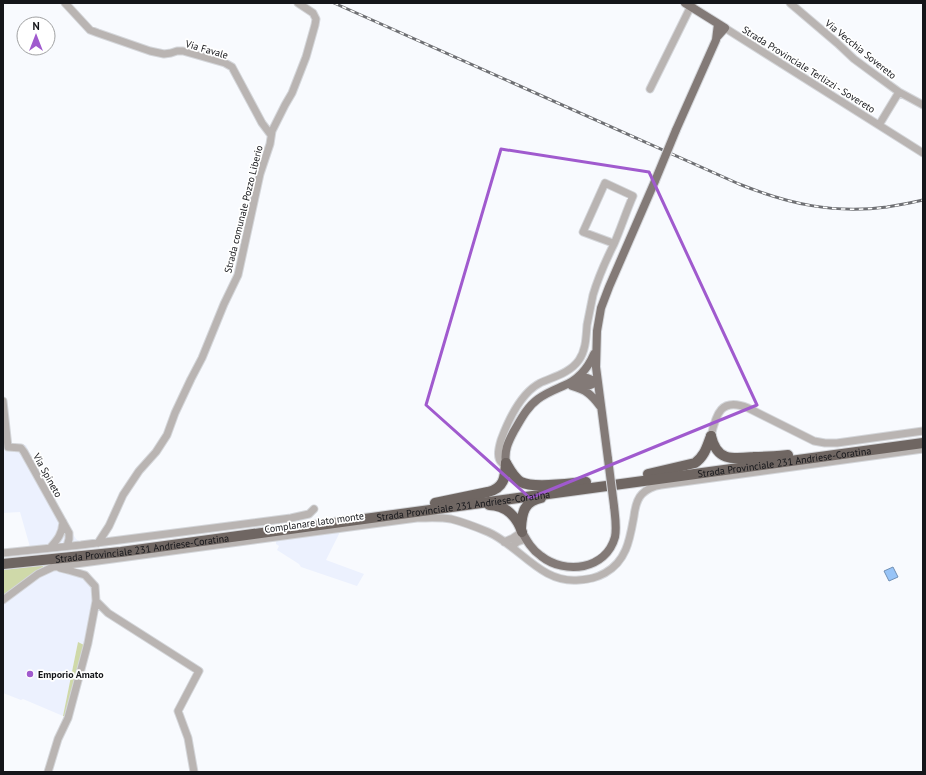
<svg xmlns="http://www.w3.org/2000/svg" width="926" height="775" font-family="'PT Sans',sans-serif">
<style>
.built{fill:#ecf1fe}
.green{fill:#cfd9a9}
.water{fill:#98c4f7;stroke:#7190b5}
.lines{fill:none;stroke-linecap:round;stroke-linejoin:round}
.minor-casing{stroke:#d4d6da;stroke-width:9}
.major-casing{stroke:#d4d6da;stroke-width:10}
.highway-casing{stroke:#d4d6da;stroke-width:12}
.minor{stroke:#b9b4b2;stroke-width:7}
.major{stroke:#837a77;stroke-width:8}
.highway{stroke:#6f6662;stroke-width:10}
.rail-casing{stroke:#6f7074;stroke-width:3}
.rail{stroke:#fff;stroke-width:1.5;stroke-dasharray:4.5;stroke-linecap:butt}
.major-bridge-casing{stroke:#d4d6da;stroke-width:10;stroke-linecap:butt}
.major-bridge{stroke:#837a77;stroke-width:8}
.marked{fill:none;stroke:#a05ace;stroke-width:3;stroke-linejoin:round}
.poi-dot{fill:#a05ace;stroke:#fff;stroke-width:1.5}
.labels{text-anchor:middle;stroke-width:3.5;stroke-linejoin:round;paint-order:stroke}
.street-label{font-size:10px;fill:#15161a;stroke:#fff}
.poi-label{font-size:10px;font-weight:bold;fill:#15161a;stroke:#fff;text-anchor:start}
</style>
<rect width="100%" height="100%" fill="#f8fafe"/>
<path class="built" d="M8 433 10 444 26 445 50 495 76 539 81 543 30 547 20 512 3 513V435Z
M340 532 326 560 364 574 357 586 301 567 299 564 277 550 279 546 276 544V542L277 540Z
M56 569 84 577 93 587 94 597 84 645 78 643 63 716 23 699 21 700 3 693V603L43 574Z"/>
<path class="green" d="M45 565 32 575 3 596V570Z
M78 642 84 645 67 717 63 716Z"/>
<path class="water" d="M893 567 898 577 889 581 884 571Z"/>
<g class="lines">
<defs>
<path id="minor" d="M65 3 90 30 98 33 150 51 164 54 171 53 177 51H183L225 63 232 67 262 123 271 135
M790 3 837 43 854 59 877 76 899 92 923 105
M725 28 923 153
M650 89 689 10 693 3
M879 125 899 92
M3 401 8 447 21 448 24 452 69 533V539L67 546
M711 436C716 414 721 397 748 408L814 441 825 443H837L923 431
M506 463H502C496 458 499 447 501 440 508 421 521 393 540 383 553 377 570 373 579 360 586 350 586 337 587 325 589 315 591 305 593 295 598 278 606 260 614 244 621 228 626 212 633 196L605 183 583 232 610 242
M504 542 513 538 522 532
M98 543 109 526 123 495 139 471 156 452 167 435 175 413 191 379 202 358 224 304 238 275 260 174 270 144 272 131 285 105 292 93 306 57 315 25 316 19 313 13 298 3
M512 547 517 542 526 539
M50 548C58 539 62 534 63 522
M3 553 81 545 291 518 309 514 314 509
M3 600 38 574 53 567 417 518C428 518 440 517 451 519 463 522 476 527 488 532 520 546 541 584 579 580 590 579 596 578 605 573 627 561 630 538 634 516 635 508 637 499 642 494 648 488 654 486 661 485L923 449
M96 601 108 613 199 671 178 711 188 738 194 772
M48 772 58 739 68 718 88 643 96 601 95 586 85 575 68 570 60 568"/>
<path id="major" d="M685 3 725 28 717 37
M676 130 716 40 718 24
M575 380 587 378 597 382
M572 386C586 390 591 394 600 406
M576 386 590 385 597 382
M608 459 596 367 597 331 601 308 609 287 655 181
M506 463C504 451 508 442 514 431 521 419 527 407 538 399 546 393 554 390 563 386 578 380 588 368 594 354
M522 532C527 541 532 550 541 556 565 575 606 570 615 537 617 527 615 516 614 506"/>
<g id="highway">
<path d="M711 436C717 462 733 459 754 457 766 457 777 456 788 455"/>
<path d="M506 463C510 470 514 478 521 482 534 489 571 483 586 482"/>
<path d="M648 474 695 463C705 456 707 446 711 436"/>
<path d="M435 503 488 492C504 488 505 478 506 463"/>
<path d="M489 505C506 505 517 517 522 532"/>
<path d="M521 528C522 512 524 502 541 498"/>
<path id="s1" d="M3 564 121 552 923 443"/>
</g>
</defs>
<use href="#minor" class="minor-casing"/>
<use href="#major" class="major-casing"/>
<use href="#highway" class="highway-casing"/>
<use href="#minor" class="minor"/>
<use href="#major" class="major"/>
<use href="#highway" class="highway"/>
<defs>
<path id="rail" d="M334 3 739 184C789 204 833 214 887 207 899 205 911 203 923 200"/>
</defs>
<use href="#rail" class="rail-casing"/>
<use href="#rail" class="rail"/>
<defs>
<path id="major-bridge" d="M655 181 676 130
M608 459 614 506"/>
</defs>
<use href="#major-bridge" class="major-bridge-casing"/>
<use href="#major-bridge" class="major-bridge"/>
</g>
<path class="marked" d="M501 149 649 172 757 405 530 498 426 405Z"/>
<circle class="poi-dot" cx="30" cy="674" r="4"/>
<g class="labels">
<g class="street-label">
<text transform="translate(207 49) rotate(16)" y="4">Via Favale</text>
<text transform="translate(861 49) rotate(39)" y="4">Via Vecchia Sovereto</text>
<text transform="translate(809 69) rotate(32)" y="4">Strada Provinciale Terlizzi - Sovereto</text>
<text transform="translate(243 209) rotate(-76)" y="4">Strada comunale Pozzo Liberio</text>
<text dy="4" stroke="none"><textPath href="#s1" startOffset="788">Strada Provinciale 231 Andriese-Coratina</textPath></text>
<text transform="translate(48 475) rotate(61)" y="4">Via Spineto</text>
<text dy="4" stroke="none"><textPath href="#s1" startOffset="464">Strada Provinciale 231 Andriese-Coratina</textPath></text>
<text transform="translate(314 522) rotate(-8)" y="4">Complanare lato monte</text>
<text dy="4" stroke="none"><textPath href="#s1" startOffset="140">Strada Provinciale 231 Andriese-Coratina</textPath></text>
</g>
<g class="poi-label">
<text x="38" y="678">Emporio Amato</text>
</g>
</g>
<rect width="926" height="775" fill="none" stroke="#15161a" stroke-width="8"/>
<g transform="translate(36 36)"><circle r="19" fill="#ffffff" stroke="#a1a2a3"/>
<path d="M0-3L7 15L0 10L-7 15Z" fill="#a05ace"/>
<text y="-6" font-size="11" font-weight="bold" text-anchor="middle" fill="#15161a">N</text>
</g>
</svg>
